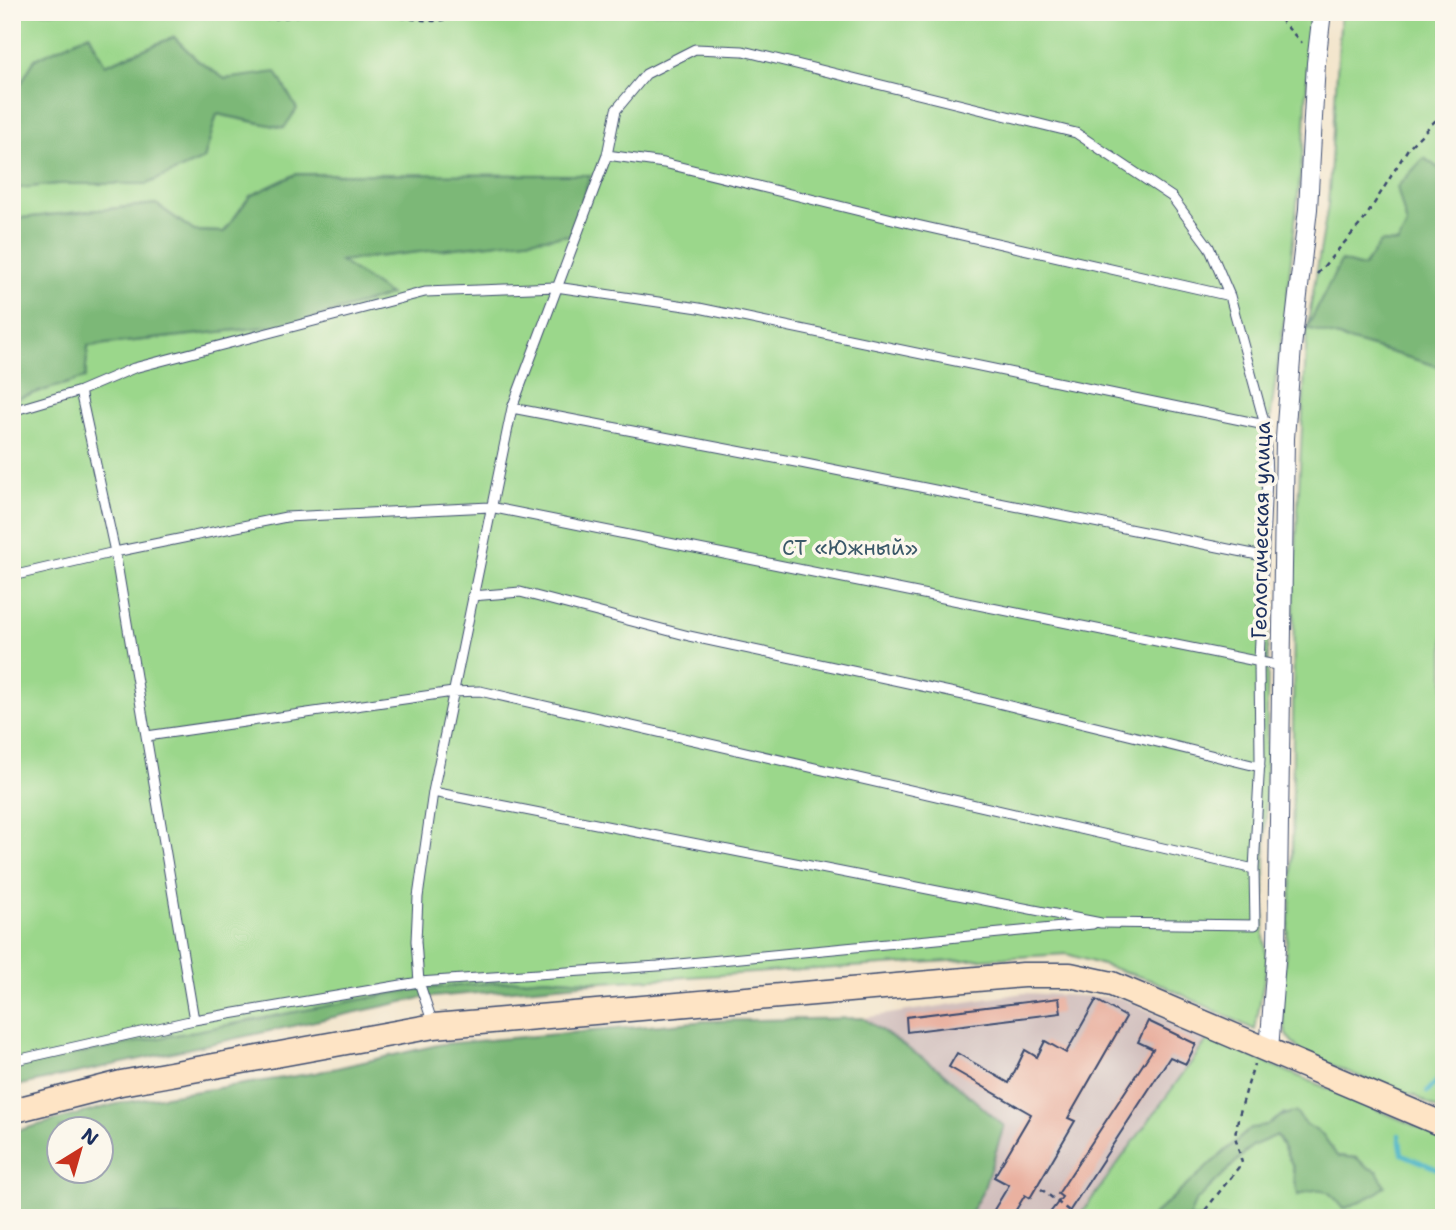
<svg xmlns="http://www.w3.org/2000/svg" width="1456" height="1230" font-family="'Shantell Sans',sans-serif">
<style>
.industrial{fill:#d1bfbd}
.green{fill:#9bd78b;stroke:#5b8374;stroke-width:2}
.forest{fill:#7cb877;stroke:#4c746a;stroke-width:2;fill-rule:evenodd}
.lines{fill:none;stroke-linecap:round;stroke-linejoin:round}
.stream{stroke:#4ab4c8;stroke-width:4.5}
.building{fill:#e9b1a0}
.lane-casing{stroke:#3b4a6e;stroke-width:11}
.street-casing{stroke:#3b4a6e;stroke-width:20}
.secondary-casing{stroke:#3b4a6e;stroke-width:27}
.path{stroke:#3b4a6e;stroke-width:2.5;stroke-dasharray:5 5;stroke-linecap:butt}
.lane{stroke:#fff;stroke-width:9}
.street{stroke:#fff;stroke-width:18}
.secondary{stroke:#fee4c5;stroke-width:24}
.labels{text-anchor:middle;stroke-width:7;stroke-linejoin:round;paint-order:stroke}
.street-label{font-size:21px;fill:#1b2f5e;stroke:#fbf7ec}
.park-label{font-size:21px;fill:#3b5969;stroke:#fbf7ec}
</style>
<rect width="100%" height="100%" fill="#fbf7ec"/>
<filter id="ink" filterUnits="userSpaceOnUse"><feTurbulence type="fractalNoise" baseFrequency=".0143" numOctaves="2"/><feDisplacementMap in="SourceGraphic" scale="14" xChannelSelector="R" yChannelSelector="G"/><feConvolveMatrix kernelMatrix="1 2 1 2 8 2 1 2 1" color-interpolation-filters="sRGB"/></filter>
<filter id="wash" filterUnits="userSpaceOnUse"><feTurbulence type="fractalNoise" baseFrequency=".00686" numOctaves="4" result="noise"/><feDisplacementMap in="SourceGraphic" scale="28" xChannelSelector="R" yChannelSelector="G"/><feGaussianBlur stdDeviation="1.57" result="paint"/><feColorMatrix in="noise" values="0 0 0 0 0 0 0 0 0 0 0 0 0 0 0 0 0 1.4 0 .05"/><feComposite in="paint" operator="in"/></filter>
<g filter="url(#wash)">
<rect width="100%" height="100%" fill="#f3e5cc"/>
<path class="industrial" d="M1024 993 1122 998 1209 1038 1078 1218H967L983 1191 1004 1126 940 1070 863 1018Z"/>
<path class="green" d="M12 12H1310L1305 130 1286 307 1271 413 1264 937 1267 964 1255 1030 1154 981 1067 954 603 982 545 978 411 990 12 1066V400L85 378 88 346 294 324 389 295 338 261 570 235 590 176 296 174 250 196 224 232 194 231 156 204 12 219V189L58 184 204 159 217 114 284 128 276 73 225 79 197 60 174 37 105 65 90 35 35 59 12 99Z
M1341 12H1444V172L1424 158 1407 225 1398 243 1381 242 1363 267 1325 295 1307 328 1444 368V1113L1413 1095 1398 1093 1301 1052 1286 1035 1281 1003 1292 882 1294 587 1307 328 1328 205Z
M1209 1038 1444 1138V1218H1189L1195 1202 1252 1146 1277 1135 1292 1164 1298 1195 1315 1188 1330 1191 1377 1171 1366 1167 1357 1158 1337 1156 1323 1135 1284 1113 1266 1128 1251 1129 1150 1218H1078Z"/>
<path class="forest" d="M89 34 105 65 174 37 197 60 225 79 276 72 297 109 284 128 217 114 204 159 147 184H58L12 189V99L35 59Z
M1424 158 1444 172V368L1307 328 1341 261 1363 267 1381 242 1398 243 1407 225 1397 187Z
M296 174 590 175 571 235 340 261 390 295 294 324 88 346 85 378 12 400V219L156 204 194 231 224 232 250 196Z
M545 978 603 982 421 998 12 1087V1066L411 990Z
M863 1018 940 1070 1004 1126 983 1191 967 1218H12V1132L120 1103 315 1073 442 1044 706 1021ZM102 1128V1170H60V1128Z
M1295 1112 1306 1124 1323 1135 1337 1156 1357 1158 1366 1167 1377 1171 1385 1186 1376 1194 1344 1209C1327 1188 1323 1185 1298 1195L1292 1164 1277 1135 1252 1146 1195 1202 1189 1218H1150L1251 1128C1273 1128 1275 1114 1295 1112Z"/>
<g class="lines">
<path class="stream" d="M1427 1092 1444 1073
M1399 1135 1402 1154 1444 1172"/>
</g>
<g id="blocks">
<path class="building" d="M1059 998 1061 1013 907 1032 906 1017Z
M1096 1000 1126 1017 1068 1118 1075 1121 1030 1198 1025 1195 1011 1218H989L1009 1185 994 1177 1031 1114 949 1067 957 1053 1009 1083 1025 1050 1037 1057 1045 1041 1066 1053Z
M1148 1021 1196 1044 1186 1064 1170 1057 1065 1218H1046L1062 1197 1058 1194 1153 1049 1138 1042Z"/>
</g>
</g>
<g filter="url(#ink)">
<use href="#blocks" fill-opacity="0" stroke="#3b4a6e" stroke-width="2"/>
<g class="lines">
<defs>
<path id="lane" d="M607 155 664 163 917 225 1230 296
M80 391 115 552 194 1020
M512 408 801 463 1263 556
M12 411 80 391 134 368 425 292 556 287 699 308 1265 425
M12 576 115 552 286 517 490 507 1281 666
M472 596 520 592 689 636 973 697 1260 767
M147 736 453 692 480 691 1254 869
M433 1024 419 982 658 966 1093 924
M12 1061 194 1020 419 982 416 941 418 897 433 792 512 408 607 155 616 110 646 74 695 49 743 51 1076 133 1172 197 1209 247 1230 296 1265 425 1267 477 1259 662 1260 759 1254 869 1255 925 1101 923 433 792"/>
<path id="street" d="M1269 1050 1277 948 1285 438 1292 347 1308 209 1316 63 1322 12"/>
<path id="secondary" d="M12 1111 121 1083 434 1026 1023 975H1070L1112 984 1444 1125"/>
</defs>
<use href="#lane" class="lane-casing"/>
<use href="#street" class="street-casing"/>
<use href="#secondary" class="secondary-casing"/>
<path class="path" d="M194 12C236 24 278 20 321 12
M341 12 434 21 513 12
M1210 12 1212 14 1253 12
M1273 12 1302 43
M12 13 14 12
M1317 274 1364 220 1409 147 1444 112
M1041 1189 1078 1218
M1199 1218 1242 1163 1235 1136 1238 1119 1254 1064"/>
<use href="#lane" class="lane"/>
<use href="#street" class="street"/>
<use href="#secondary" class="secondary"/>
</g>
</g>
<g class="labels">
<g class="street-label">
<text transform="translate(1261 530) rotate(-89)" y="7">Геологическая улица</text>
</g>
<g class="park-label">
<text x="850" y="555">СТ «Южный»</text>
</g>
</g>
<rect width="1456" height="1230" fill="none" stroke="#fbf7ec" stroke-width="42"/>
<g transform="translate(80 1150) rotate(37)"><circle r="33" fill="#fbf7ec" stroke="#a1a7b3" stroke-width="2"/>
<path d="M0-5L12 26L0 18L-12 26Z" fill="#c8321e"/>
<text y="-10" font-size="19" font-weight="bold" text-anchor="middle" fill="#1b2f5e">N</text>
</g>
</svg>
